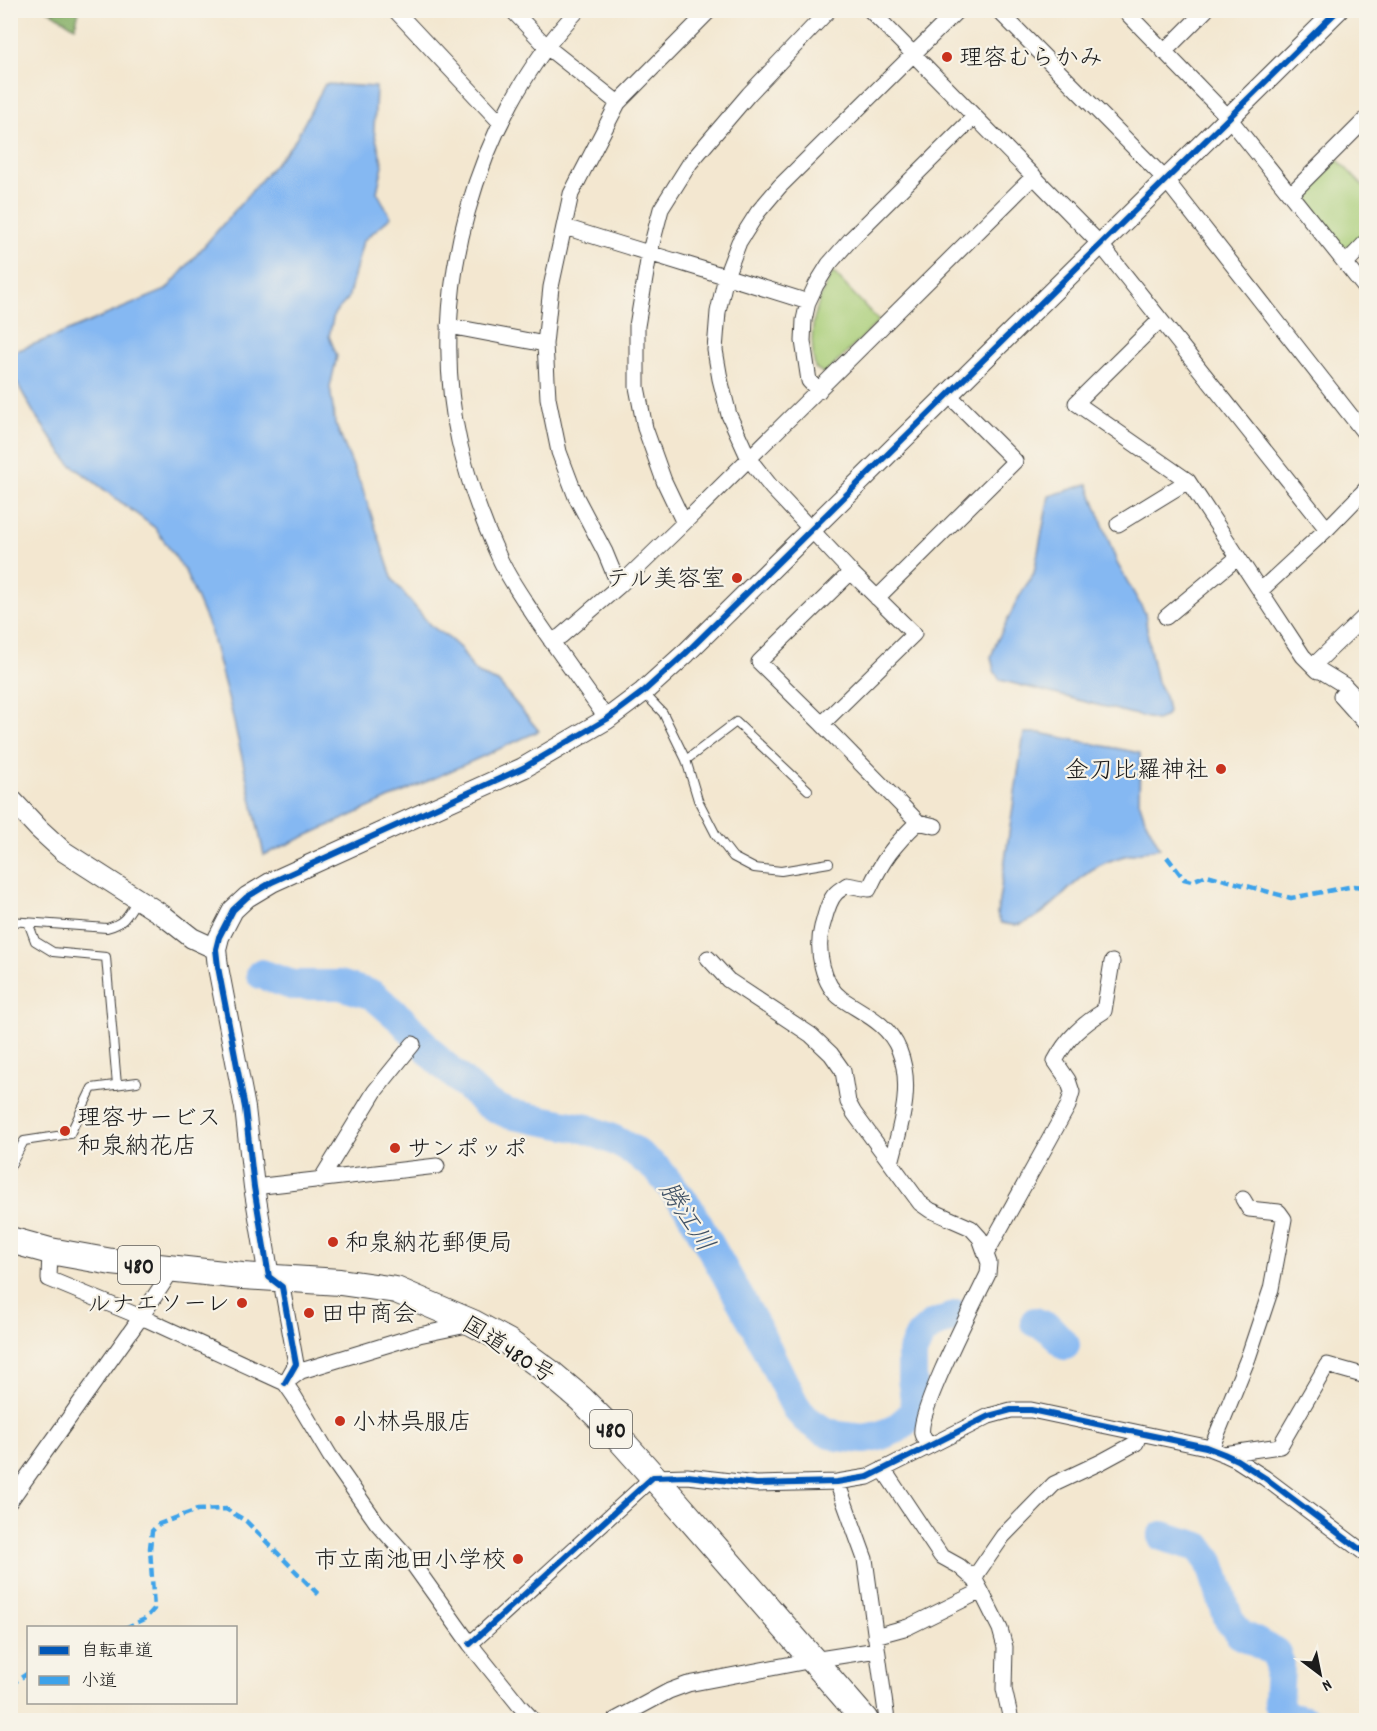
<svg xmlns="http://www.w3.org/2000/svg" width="1377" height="1731" font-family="Dekko,'Klee One',sans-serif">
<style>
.green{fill:#a8cd77;stroke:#62744a;stroke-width:1.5}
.forest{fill:#86b068;stroke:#516642;stroke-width:1.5}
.water{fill:#85b8f2;stroke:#506a87;stroke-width:1.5}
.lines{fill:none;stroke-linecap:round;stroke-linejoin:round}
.river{stroke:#85b8f2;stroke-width:30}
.service-casing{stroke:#3c3a37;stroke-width:10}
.minor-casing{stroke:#3c3a37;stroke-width:17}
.tertiary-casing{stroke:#3c3a37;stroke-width:22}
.trunk-casing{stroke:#3c3a37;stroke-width:28}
.service{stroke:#fff;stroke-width:8}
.minor{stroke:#fff;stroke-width:15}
.tertiary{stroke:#fff;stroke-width:20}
.trunk{stroke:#fff;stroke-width:26}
.quiet{stroke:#3da2ea;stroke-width:4.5;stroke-dasharray:9 4.5;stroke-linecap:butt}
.cycleway-casing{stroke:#f7f3e8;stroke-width:10}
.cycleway{stroke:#0057b8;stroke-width:6}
.poi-dot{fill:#c8321e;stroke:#f7f3e8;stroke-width:2}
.labels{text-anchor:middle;stroke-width:4.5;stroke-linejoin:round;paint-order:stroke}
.shield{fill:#f7f3e8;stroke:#5e5c59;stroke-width:1.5}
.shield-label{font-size:22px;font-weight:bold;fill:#1c1c1c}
.poi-label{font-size:24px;fill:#1c1c1c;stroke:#f7f3e8;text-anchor:start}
.street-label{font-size:24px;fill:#1c1c1c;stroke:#f7f3e8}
.water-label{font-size:26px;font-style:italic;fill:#415367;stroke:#f7f3e8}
</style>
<rect width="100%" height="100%" fill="#f7f3e8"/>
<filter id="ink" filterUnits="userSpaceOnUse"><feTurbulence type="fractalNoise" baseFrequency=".0167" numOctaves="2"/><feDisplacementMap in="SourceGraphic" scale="12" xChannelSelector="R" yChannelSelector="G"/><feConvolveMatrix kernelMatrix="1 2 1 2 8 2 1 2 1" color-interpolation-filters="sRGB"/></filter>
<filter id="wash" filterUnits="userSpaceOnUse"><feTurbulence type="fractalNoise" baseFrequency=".008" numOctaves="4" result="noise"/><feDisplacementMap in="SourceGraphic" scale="24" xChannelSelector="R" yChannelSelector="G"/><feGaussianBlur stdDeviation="1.35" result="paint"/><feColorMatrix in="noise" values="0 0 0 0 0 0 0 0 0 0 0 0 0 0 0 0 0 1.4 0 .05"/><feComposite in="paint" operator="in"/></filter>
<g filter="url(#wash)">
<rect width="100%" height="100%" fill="#f3e7d0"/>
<path class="green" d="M1337 159 1366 189V233L1353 246H1341L1305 200 1306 191Z
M833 272 879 321 825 374 815 368C808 330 814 305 833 272Z"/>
<path class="forest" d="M49 11H79L75 27Z"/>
<path class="water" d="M325 84 376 87 374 131 383 165 377 192 391 217 363 241 348 299 334 314 329 336 337 356 330 387 335 423 363 490 393 580 430 625 450 639 461 649 473 669 483 676 498 682 539 731 264 855 231 709 210 630 185 571 155 528 69 463 35 415 11 372V353L63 333 166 290 294 142Z
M1088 484 1117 563 1145 613 1149 645 1157 682 1165 696 1168 712 1165 717 1156 720 1000 680 994 671 991 657 996 643 1020 595 1034 573 1049 496Z
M1024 733H1040L1140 753 1139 801 1145 819 1160 848C1137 853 1113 857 1093 869 1069 884 1044 922 1015 925 1011 925 1006 924 1001 923L997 914Z"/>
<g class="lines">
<path class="river" d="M261 974 292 985H340L373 995 403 1021 437 1059 486 1103 509 1114 587 1129 614 1140 634 1151 658 1170 688 1207 757 1329 796 1408 806 1419 822 1430 838 1436 864 1439 879 1436 896 1429 910 1417 916 1406 912 1379V1353L920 1336 932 1325 958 1315
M1035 1322 1049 1328 1065 1345
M1162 1536 1199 1547 1210 1562 1229 1620 1240 1634 1275 1652 1280 1664 1278 1704 1286 1716 1305 1720"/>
</g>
</g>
<g filter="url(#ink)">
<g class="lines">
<defs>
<path id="service" d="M643 692 663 713 686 760 698 800 716 835 733 857 754 868 781 871 829 863
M686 760 736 722 808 790
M10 921 107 928C125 923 127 916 137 900
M28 922 35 941 53 952 106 957 117 1085
M10 1167 24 1141 70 1134 92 1088 137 1082"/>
<path id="minor" d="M395 10 500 122
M512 10 547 47 618 103
M578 10C475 118 426 295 459 441 468 481 482 520 499 557 509 580 525 601 539 623 561 655 584 687 607 719
M870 10 1101 245 1327 529 1366 489
M998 10 1166 180 1366 435
M1124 10 1229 118 1366 289
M1164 52 1206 10
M1291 194 1366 119
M565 227C646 253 727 276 808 302
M1346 263 1366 242
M1160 320 1076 403 1188 481 1303 656 1313 666 1344 685 1366 708
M449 326 545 344
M819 391 809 381 803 341 804 320 808 302 816 285 829 264 851 239 974 117
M684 523 664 481 645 428 637 387V326L649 255 661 209 690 163 749 94 829 10
M1118 524 1188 481
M851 572 759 662 822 724 914 634 851 572 772 488 749 459 729 415 720 379 715 350 718 312 726 276 739 242 758 212 780 186 958 10
M619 586 605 552 576 497 559 452 548 398 545 344 551 287 571 194 618 103 710 10
M1260 591 1327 529
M877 598 1015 461 949 395
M1166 617 1237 558
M551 641 561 636 619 586 684 523 1034 176
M1318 671 1313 666 1366 615
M1341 696 1366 724
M822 724 918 822 935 826
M708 958 728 980 811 1035 831 1054 843 1071 848 1102 854 1113 920 1203 930 1210 971 1228 980 1238 989 1263 988 1274C976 1299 917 1413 922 1434 923 1438 927 1443 929 1446
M891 1163C900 1127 914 1087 899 1050 888 1023 864 1014 842 999 822 985 816 950 822 927 825 917 828 901 836 893 839 890 843 888 847 885L869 889C883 859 894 845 918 822
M320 1181 375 1091 413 1044
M254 1187 437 1166
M50 1251 49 1279 148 1320 285 1383 294 1396 330 1456 377 1523 410 1560 470 1644 519 1705 533 1720
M986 1254 1068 1106 1072 1092 1068 1080 1055 1061C1067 1038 1083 1024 1104 1011L1112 962
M271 1279 282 1287 296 1364 287 1380
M285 1383 301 1371 419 1335 472 1324
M1211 1449 1248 1358 1271 1289 1284 1219 1279 1212 1249 1209 1243 1199
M1224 1454 1280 1446 1327 1365 1366 1376
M883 1469 941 1556 959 1566 975 1580 981 1591 1000 1629 1005 1647 1004 1689 1011 1720
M837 1482 865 1559 887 1720
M10 1501 141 1317 172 1270
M975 1580 978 1572 1003 1536 1054 1484 1101 1462 1136 1443 1139 1433
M875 1636 908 1627 981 1591
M470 1644 653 1477 687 1476 756 1484 837 1482 868 1477 989 1416 1011 1410H1031L1206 1447 1224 1454 1237 1460 1265 1478 1366 1554
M615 1720 669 1691 688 1684 813 1660 877 1650"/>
<path id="tertiary" d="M10 798 39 829 63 851 164 916 192 938 216 949
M269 1277 254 1187 245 1108 218 967 216 949 219 937 233 910 247 897 272 882 523 768 607 719 643 692 686 653 1338 10"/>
<path id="trunk" d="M10 1240 50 1251 112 1262 242 1276 340 1282 396 1290 473 1323 508 1342 549 1372 581 1399 610 1428 667 1492 865 1720"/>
</defs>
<use href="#service" class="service-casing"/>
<use href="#minor" class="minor-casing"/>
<use href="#tertiary" class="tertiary-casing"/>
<use href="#trunk" class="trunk-casing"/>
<use href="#service" class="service"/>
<use href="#minor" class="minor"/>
<use href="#tertiary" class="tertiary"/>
<use href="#trunk" class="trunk"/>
<path class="quiet" d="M1167 857 1184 879 1192 881 1207 875 1291 898 1354 886 1366 887
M125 1628 145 1619 154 1609 150 1548 152 1531 159 1524 197 1510 226 1509 246 1521 320 1596
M10 1685 28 1673"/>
<defs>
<path id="cycleway" d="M285 1383 296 1364 282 1287 269 1277 254 1187 245 1108 218 967 216 949 219 937 233 910 247 897 272 882 523 768 607 719 643 692 686 653 1338 10
M470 1644 653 1477 687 1476 756 1484 837 1482 868 1477 989 1416 1011 1410H1031L1206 1447 1224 1454 1237 1460 1265 1478 1366 1554"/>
</defs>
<use href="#cycleway" class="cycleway-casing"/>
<use href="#cycleway" class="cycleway"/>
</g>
</g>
<g class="poi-dot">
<circle cx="947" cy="57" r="6"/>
<circle cx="737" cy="578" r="6"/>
<circle cx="1221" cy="769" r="6"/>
<circle cx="65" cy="1131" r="6"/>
<circle cx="395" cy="1148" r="6"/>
<circle cx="333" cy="1242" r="6"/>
<circle cx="242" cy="1303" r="6"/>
<circle cx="309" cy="1313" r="6"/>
<circle cx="340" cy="1421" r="6"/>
<circle cx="518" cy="1559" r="6"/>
</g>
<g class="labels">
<g class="shield">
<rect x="118" y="1246" width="42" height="38" rx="4.5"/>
<rect x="590" y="1410" width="42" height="38" rx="4.5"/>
</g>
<g class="shield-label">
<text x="139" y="1273">480</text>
<text x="611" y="1437">480</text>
</g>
<g class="poi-label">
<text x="959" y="65">理容むらかみ</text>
<text x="725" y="586" text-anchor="end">テル美容室</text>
<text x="1209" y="777" text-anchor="end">金刀比羅神社</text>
<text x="77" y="1125">理容サービス<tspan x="77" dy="28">和泉納花店</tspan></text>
<text x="407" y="1156">サンポッポ</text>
<text x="345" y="1250">和泉納花郵便局</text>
<text x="230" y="1311" text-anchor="end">ルナエソーレ</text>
<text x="321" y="1321">田中商会</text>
<text x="352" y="1429">小林呉服店</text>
<text x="506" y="1567" text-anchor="end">市立南池田小学校</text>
</g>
<g class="street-label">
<text transform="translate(509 1349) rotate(32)" y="8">国道480号</text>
</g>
<g class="water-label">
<text transform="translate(688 1216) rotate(57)" y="9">勝江川</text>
</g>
</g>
<rect width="1377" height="1731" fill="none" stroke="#f7f3e8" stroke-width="36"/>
<rect x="27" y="1626" width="210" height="78" fill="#f7f3e8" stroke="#9f9d96" stroke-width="1.5"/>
<rect x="39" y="1646" width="30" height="9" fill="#0057b8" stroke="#9f9d96" stroke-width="1.5"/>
<text x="81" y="1656" font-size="18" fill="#1c1c1c">自転車道</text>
<rect x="39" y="1676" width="30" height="9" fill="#3da2ea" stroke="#9f9d96" stroke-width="1.5"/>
<text x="81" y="1686" font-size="18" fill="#1c1c1c">小道</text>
<g transform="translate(1320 1674) rotate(148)" stroke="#f7f3e8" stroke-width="4.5" paint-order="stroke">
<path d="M0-4.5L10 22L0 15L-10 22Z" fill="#1c1c1c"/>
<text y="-9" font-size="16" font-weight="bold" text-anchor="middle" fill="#1c1c1c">N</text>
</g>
</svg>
